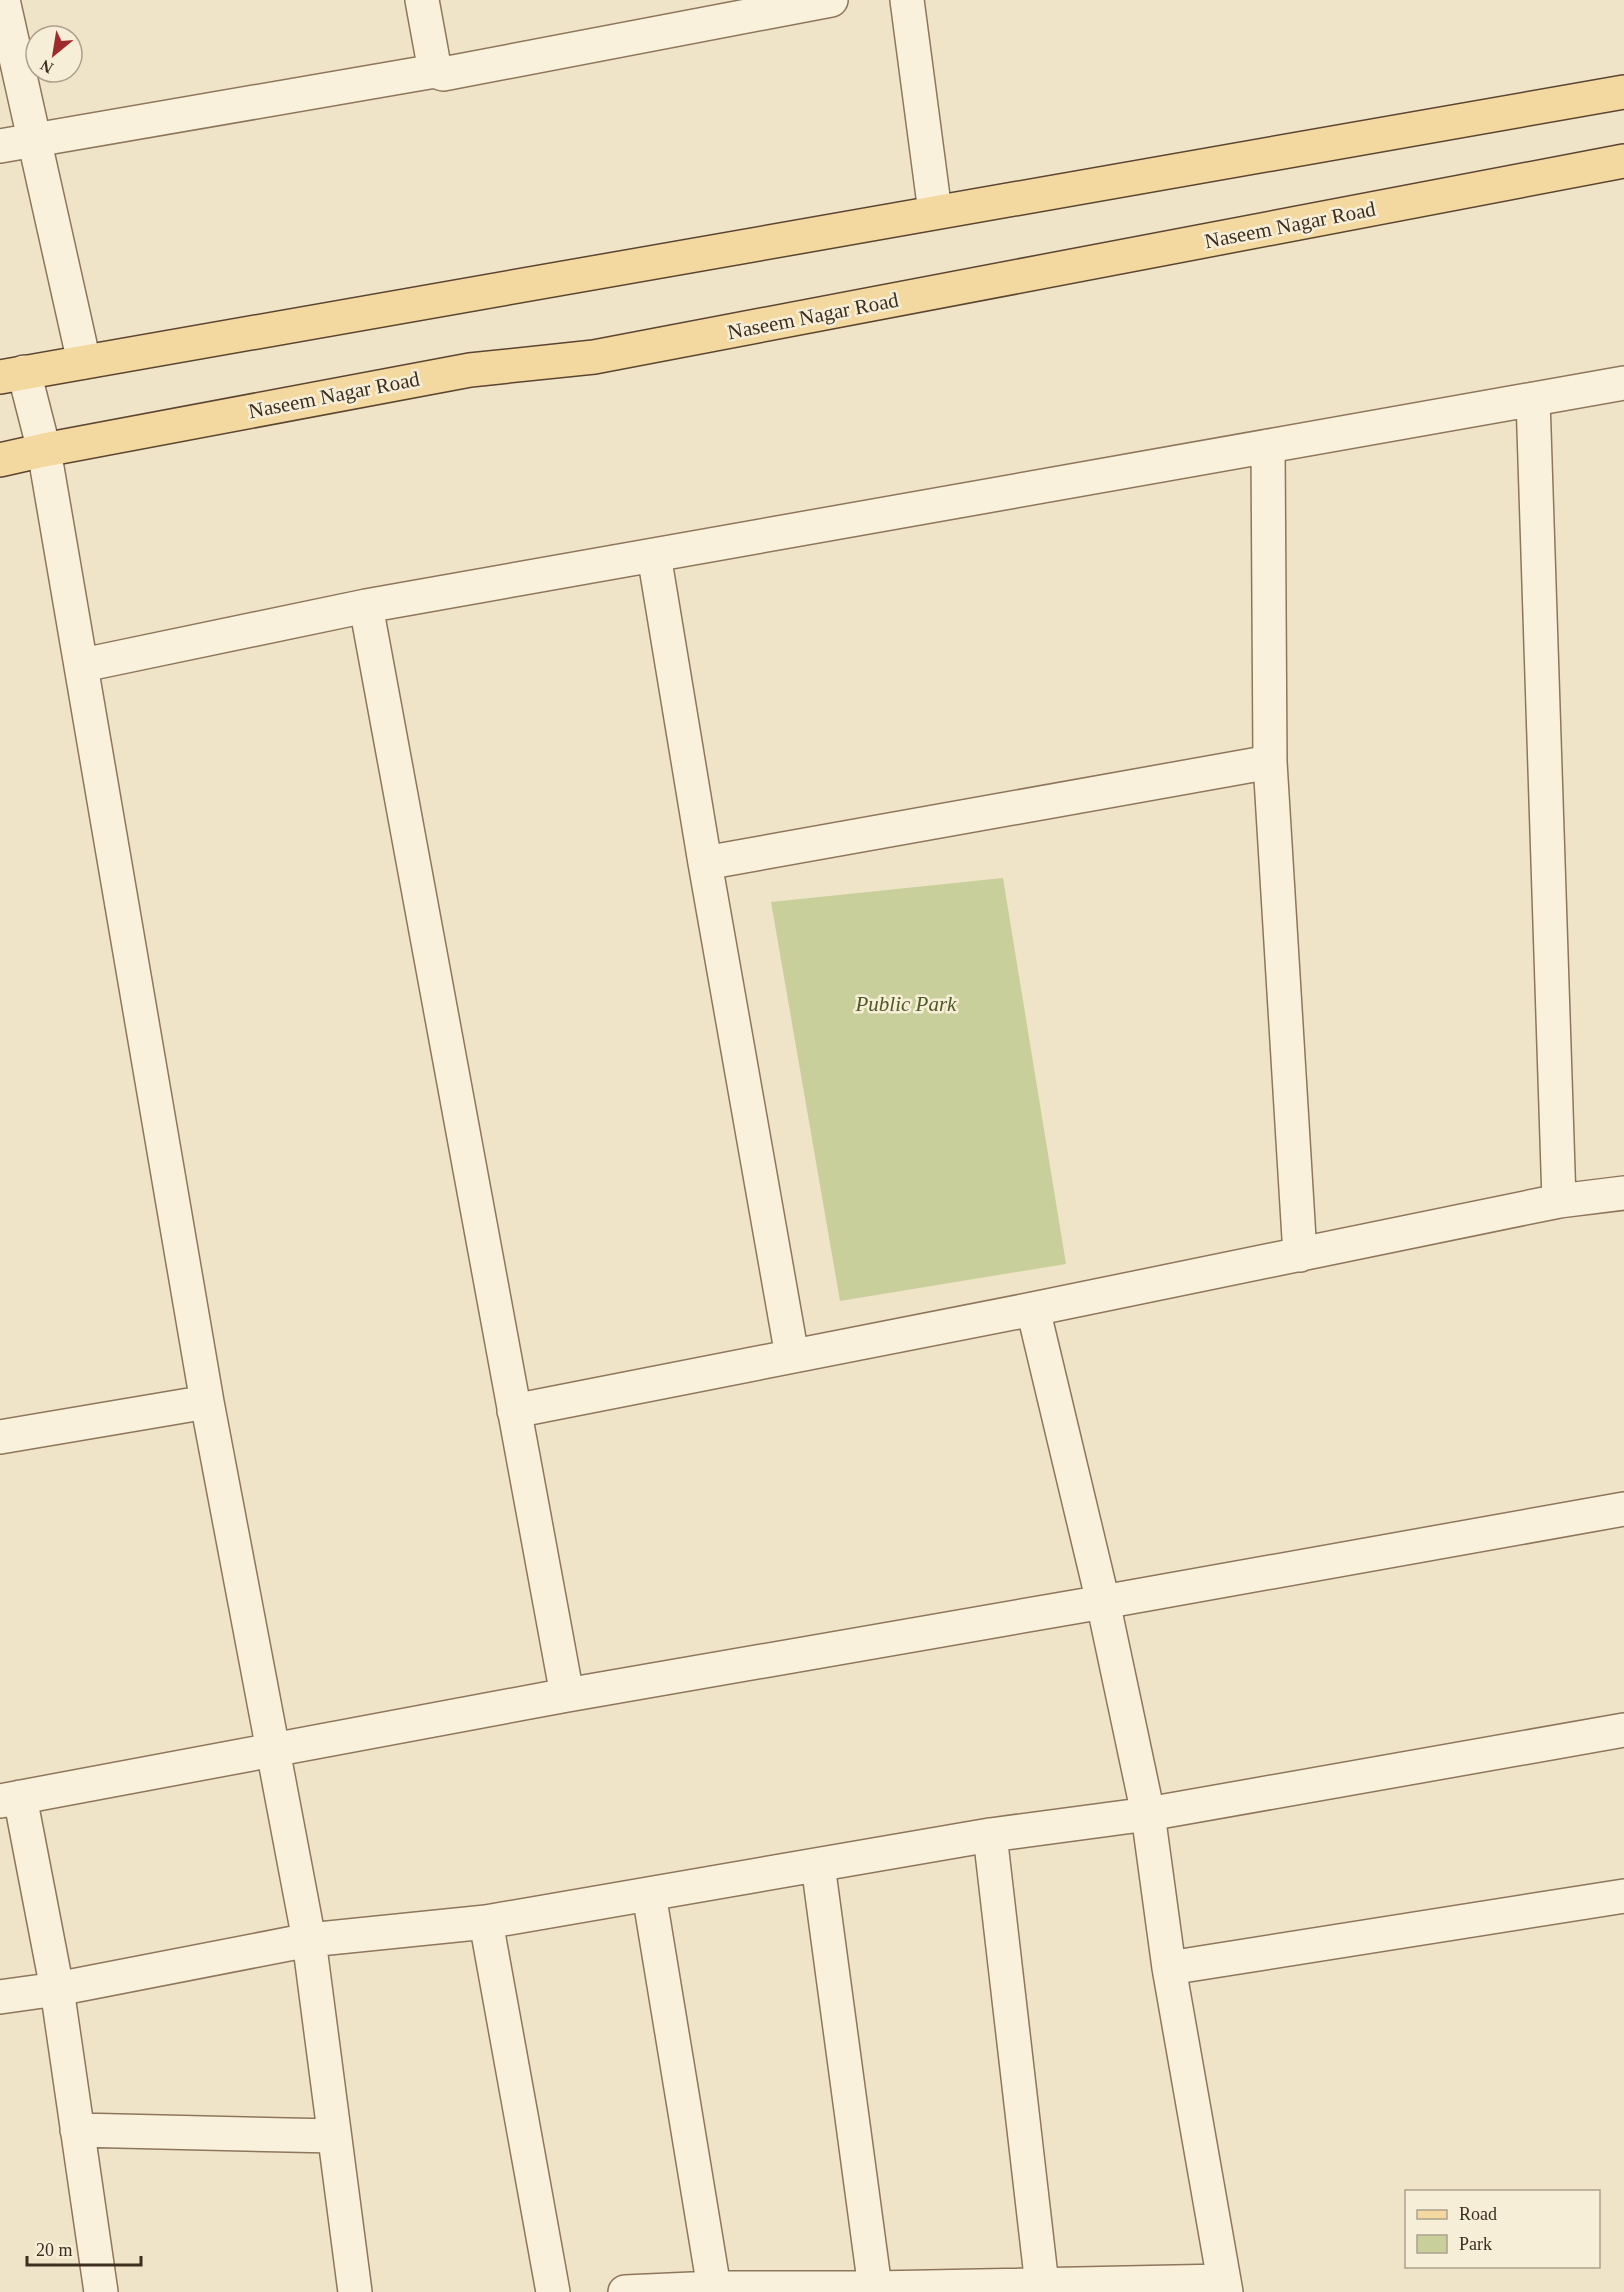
<svg xmlns="http://www.w3.org/2000/svg" width="1624" height="2292" font-family="Georgia,serif">
<style>
.green{fill:#c9cf9b}
.lines{fill:none;stroke-linecap:round;stroke-linejoin:round}
.minor-casing{stroke:#8d765c;stroke-width:36}
.major-casing{stroke:#5b4430;stroke-width:36}
.minor{stroke:#faf1dc;stroke-width:33}
.major{stroke:#f3d9a0;stroke-width:33}
.labels{text-anchor:middle;stroke-width:5;stroke-linejoin:round;paint-order:stroke}
.street-label{font-size:21px;fill:#3d2e20;stroke:#f7eed8}
.park-label{font-size:21px;font-style:italic;fill:#4d5a26;stroke:#f7eed8}
</style>
<rect width="100%" height="100%" fill="#f0e4c8"/>
<path class="green" d="M1003 878 1066 1264 840 1301 771 902Z"/>
<g class="lines">
<defs>
<path id="minor" d="M3 0 84 362
M422 0 435 71
M907 0 935 212
M0 146 435 71 443 74 831 0
M24 372 44 450 207 1402 309 1940 355 2292
M1533 399 1559 1201
M1268 446 1270 762 1300 1255
M654 555 705 863 792 1356
M366 606 567 1695
M83 665 366 606 1624 383
M705 863 1270 762
M1033 1309 1103 1602 1148 1814 1169 1968 1226 2292
M514 1411 1033 1309 1559 1201 1624 1193
M0 1437 207 1402
M20 1797 57 1989 101 2292
M0 1801 567 1695 1103 1602 1624 1509
M990 1835 1042 2285
M818 1865 875 2288
M649 1894 714 2288
M486 1922 553 2292
M1169 1968 1624 1896
M0 1997 57 1989 309 1940 486 1922 990 1835 1148 1814 1624 1730
M77 2130 334 2136
M625 2292 714 2288H875L1224 2281"/>
<path id="major" d="M0 377 1624 92
M0 460 44 450 470 370 594 357 1624 161"/>
</defs>
<use href="#minor" class="minor-casing"/>
<use href="#major" class="major-casing"/>
<use href="#minor" class="minor"/>
<use href="#major" class="major"/>
</g>
<g class="labels">
<g class="street-label">
<text transform="translate(1290 225) rotate(-11)" y="7">Naseem Nagar Road</text>
<text transform="translate(813 316) rotate(-11)" y="7">Naseem Nagar Road</text>
<text transform="translate(334 395) rotate(-11)" y="7">Naseem Nagar Road</text>
</g>
<g class="park-label">
<text x="906" y="1011">Public Park</text>
</g>
</g>
<rect x="1405" y="2190" width="195" height="78" fill="#f7eed8" stroke="#ada18e" stroke-width="1.5"/>
<rect x="1417" y="2210" width="30" height="9" fill="#f3d9a0" stroke="#ada18e" stroke-width="1.5"/>
<text x="1459" y="2220" font-size="18" fill="#3d2e20">Road</text>
<rect x="1417" y="2235" width="30" height="18" fill="#c9cf9b" stroke="#ada18e" stroke-width="1.5"/>
<text x="1459" y="2250" font-size="18" fill="#3d2e20">Park</text>
<g transform="translate(54 54) rotate(210)"><circle r="28" fill="#f7eed8" stroke="#ada18e" stroke-width="1.5"/>
<path d="M0-4.5L10 22L0 15L-10 22Z" fill="#9e2a2b"/>
<text y="-9" font-size="16" font-weight="bold" text-anchor="middle" fill="#3d2e20">N</text>
</g>
<path d="M27 2256v9h114v-9" fill="none" stroke="#3d2e20" stroke-width="3"/>
<text x="36" y="2256" font-size="18" fill="#3d2e20" stroke="#f7eed8" stroke-width="4.5" paint-order="stroke">20 m</text>
</svg>
